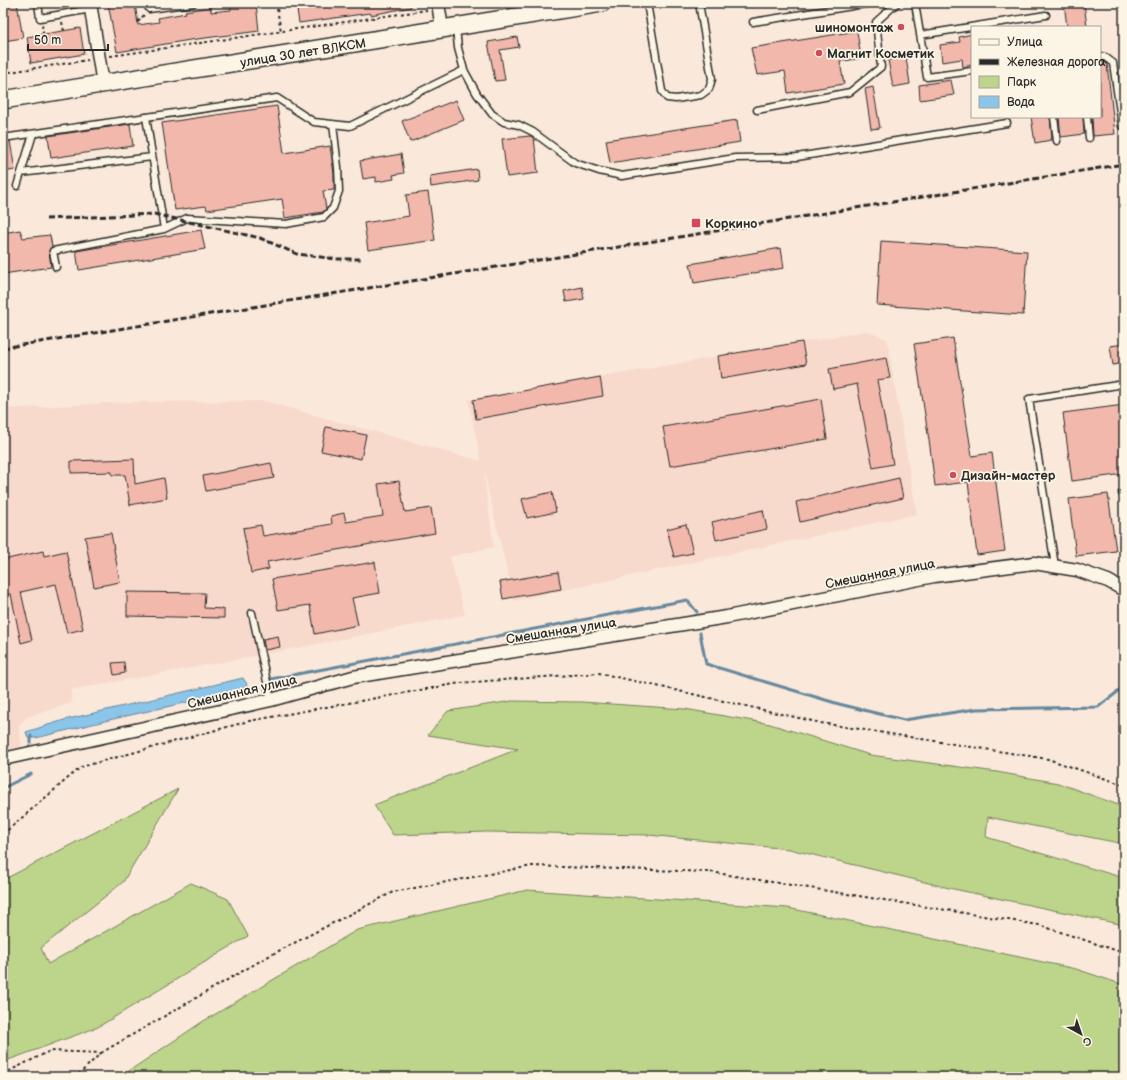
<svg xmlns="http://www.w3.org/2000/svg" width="1127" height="1080" font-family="'Balsamiq Sans',sans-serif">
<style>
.built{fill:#f8dacc}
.green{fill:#bdd48b;stroke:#74805b}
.water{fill:#8bc5ea;stroke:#65879e}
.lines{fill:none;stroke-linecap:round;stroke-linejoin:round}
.stream{stroke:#65879e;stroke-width:3}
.building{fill:#f2b8ac;stroke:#2b2b2b}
.lane-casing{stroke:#2b2b2b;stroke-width:9}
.street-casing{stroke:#2b2b2b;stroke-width:15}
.secondary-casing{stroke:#2b2b2b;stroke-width:20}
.path{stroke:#2b2b2b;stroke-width:2;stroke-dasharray:3 3;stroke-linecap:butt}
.lane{stroke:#fcf5e5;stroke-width:6}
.street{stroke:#fcf5e5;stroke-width:12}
.secondary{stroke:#fcf5e5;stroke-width:17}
.rail{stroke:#2b2b2b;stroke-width:3;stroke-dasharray:6 3;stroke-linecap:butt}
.poi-dot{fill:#d1495b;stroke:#fcf5e5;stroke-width:1.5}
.labels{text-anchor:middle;stroke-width:3.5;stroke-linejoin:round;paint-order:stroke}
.poi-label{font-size:13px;font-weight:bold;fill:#2b2b2b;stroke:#fcf5e5;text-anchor:start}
.street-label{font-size:13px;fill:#2b2b2b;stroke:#fcf5e5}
</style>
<rect width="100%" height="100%" fill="#fae9da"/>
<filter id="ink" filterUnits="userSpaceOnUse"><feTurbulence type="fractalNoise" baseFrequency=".025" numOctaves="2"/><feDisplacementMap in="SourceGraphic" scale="8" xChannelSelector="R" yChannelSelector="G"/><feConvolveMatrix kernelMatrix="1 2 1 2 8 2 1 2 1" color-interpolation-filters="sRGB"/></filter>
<g filter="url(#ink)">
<path class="built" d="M866 331 887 339 917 514 514 601 483 468 494 547 450 557 465 615 256 656 71 690 72 703 27 717 19 725 22 750 3 753V409L124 402 264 401 481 461 468 400 802 342Z"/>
<path class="green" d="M512 701 582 702 685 709 770 724 870 755 997 772 1058 783 1124 807V844L988 817 986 837 1124 878V925L949 888 789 849 648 835 487 832 393 835 374 805 518 749 428 735 448 711Z
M178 789 123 882 41 948 48 964 191 883 228 899 248 936 98 1027 3 1062V880Z
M527 890 788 908 1076 969 1124 985V1077H120L202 1022 357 930Z"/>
<path class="water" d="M243 678 247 684 245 689 109 720 36 738H28L26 732 64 720Z"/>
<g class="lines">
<path class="stream" d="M700 633 706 664 839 704 904 720 976 709 1098 707 1124 687
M271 679 687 600 697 612
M31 736V743
M3 788 31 774"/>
</g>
<path class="building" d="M3 3H17L23 38 3 41Z
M108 3H135L138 25 159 22 158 18 186 13 185 11 211 7V12L231 10 230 4 240 3H256L259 31 190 40 117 52Z
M296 3H411V7L371 15 370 13 299 23Z
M1064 3H1084L1087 27H1067Z
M80 28 84 54 31 63 27 37Z
M857 31 861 58 840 62 844 84 788 93 785 71 757 75 751 48Z
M972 34V65L963 67 962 59 942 62 940 45 960 42 959 37Z
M517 37 519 47 500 50 505 80 495 81 488 42Z
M906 57 910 84 893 87 888 60Z
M1100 62H1104L1107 64 1115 134 1093 136 1092 117H1100Z
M951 80 954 95 920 100 919 85Z
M873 87 880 128 871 129 865 89Z
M456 100 464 120 410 142 402 121Z
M277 106 284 153 330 146 334 174V190L323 191 326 209 323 212 285 218 282 199 207 210 206 206 175 210 162 123Z
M1031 117H1050L1052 138H1050L1051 140 1035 143Z
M1059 117H1083L1084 134 1061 137Z
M737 120 740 142 610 163 606 140Z
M130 124 133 146 51 158 48 136Z
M530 136 534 138 538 173 507 177 502 139Z
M10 141 15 170 3 172V142Z
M401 154 404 173 393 175 394 179 376 182V177L363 179 360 161Z
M477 169 478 180 431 187 430 176Z
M428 192 435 240 368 250 364 223 409 216 406 195Z
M20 230 23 238 50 235 52 247 50 248 49 251 51 267 3 274V233Z
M201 230 205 249 79 270 76 251Z
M881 241 1027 251 1023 315 877 305Z
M781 248 784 268 694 283 690 264Z
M582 287 584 299 566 302 564 291Z
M953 338 972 456 992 453 1005 551 977 555 968 482 935 486 930 447 914 344Z
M802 342 806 364 721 379 718 356Z
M1124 344V363L1113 365 1110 346Z
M886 358 890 378 877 380 893 464 873 468 857 384 833 389 829 369Z
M600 377 603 396 476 419 473 400Z
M821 399 827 439 670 466 663 427Z
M1124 405V474L1072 481 1063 413Z
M326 427 366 435 361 459 321 451Z
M134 459 135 484 164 478 167 498 130 505 125 475H112V472L71 473V461Z
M271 463 274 478 206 491 203 476Z
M899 478 903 498 800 522 796 502Z
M399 481 405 512 431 508 435 533 267 562 269 569 251 573 243 528 261 525 263 536 332 524 331 516 344 513 346 522 383 516 378 484Z
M552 492 556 512 527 518 522 499Z
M1108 494 1116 551 1076 556 1069 499Z
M763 510 767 529 716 540 712 522Z
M686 524 693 553 674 557 667 529Z
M111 533 120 582 94 587 85 537Z
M43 551 44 556 66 551 83 629 67 633 56 584 21 592 32 640 21 643 11 594 3 595V560Z
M375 562 380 593 352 598 358 625 315 634 310 605 278 610 272 579Z
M558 572 561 589 503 599 500 582Z
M127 592 205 593 204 608 224 609V618L127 616Z
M278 636 280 647 265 650 263 639Z
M124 662 125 673 114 675 112 663Z"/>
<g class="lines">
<defs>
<path id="lane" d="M38 3 40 18 91 9
M148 3 149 9 193 3
M647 3 662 91 667 98 676 99 701 95 709 89 712 79 699 3
M915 3 927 77 972 71
M753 22 871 3
M456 28 458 48 464 70 477 94 492 114 504 122 519 125 533 132 575 163 599 171 622 176 735 158 797 157 1007 123
M920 35 1046 15
M1100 57H1105L1113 63 1122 126
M757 110 850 92 881 67 876 22 897 3
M146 117 164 229
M1054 117 1057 141
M1087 117 1089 138
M3 138 277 98 314 122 350 126 464 70
M21 173 152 157
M17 186 33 134
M56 267 53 251 164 229 187 218 286 224 324 217 333 208 339 191 338 167 333 124
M1122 493H1124
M1055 566 1029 399 1124 384
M252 613 271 700"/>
<path id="street" d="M90 3 103 84
M438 3 442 29
M3 759 271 700 353 677 727 617 934 576 1034 563 1077 570 1108 581 1124 590"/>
<path id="secondary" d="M3 100 602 3"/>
</defs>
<use href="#lane" class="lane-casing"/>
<use href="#street" class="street-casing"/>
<use href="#secondary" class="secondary-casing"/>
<path class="path" d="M203 3 204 8
M236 3V4
M276 3 281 31
M449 5 462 3
M62 22 64 31
M138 22 144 15
M42 25 43 34
M111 55V56L427 10
M3 73 88 60
M3 834 81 767 249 721 460 683 599 673 821 723 1048 759 1124 785
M101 1053 265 958 393 892 532 866 710 872 1039 925 1124 953
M3 1074 50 1051 101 1053 76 1077"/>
<use href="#lane" class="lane"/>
<use href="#street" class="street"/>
<use href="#secondary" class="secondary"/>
<path class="rail" d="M46 219 154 214 260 238 297 254 336 259H361
M3 348 1124 164"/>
</g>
</g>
<g class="poi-dot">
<circle cx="901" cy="27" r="4"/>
<circle cx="819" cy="53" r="4"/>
<rect x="691" y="218" width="10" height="10" rx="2"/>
<circle cx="953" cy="475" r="4"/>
</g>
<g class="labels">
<g class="poi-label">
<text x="893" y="32" text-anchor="end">шиномонтаж</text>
<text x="827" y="58">Магнит Косметик</text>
<text x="705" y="228">Коркино</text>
<text x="961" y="480">Дизайн-мастер</text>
</g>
<g class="street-label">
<text transform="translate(303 52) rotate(-9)" y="5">улица 30 лет ВЛКСМ</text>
<text transform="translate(880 573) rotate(-11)" y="5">Смешанная улица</text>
<text transform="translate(561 630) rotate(-9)" y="5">Смешанная улица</text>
<text transform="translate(242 691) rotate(-13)" y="5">Смешанная улица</text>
</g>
</g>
<rect width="1127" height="1080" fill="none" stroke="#fcf5e5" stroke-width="16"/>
<rect x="8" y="8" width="1111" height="1064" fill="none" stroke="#2b2b2b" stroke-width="1.5" filter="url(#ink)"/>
<rect x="971" y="26" width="130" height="92" fill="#fcf5e5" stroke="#a8a49b"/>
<rect x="979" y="39" width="20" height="6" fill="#fcf5e5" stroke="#a8a49b"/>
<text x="1007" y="46" font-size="12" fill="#2b2b2b">Улица</text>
<rect x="979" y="59" width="20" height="6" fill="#2b2b2b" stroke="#a8a49b"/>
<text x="1007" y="66" font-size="12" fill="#2b2b2b">Железная дорога</text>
<rect x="979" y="76" width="20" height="12" fill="#bdd48b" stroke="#a8a49b"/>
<text x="1007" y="86" font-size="12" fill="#2b2b2b">Парк</text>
<rect x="979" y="96" width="20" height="12" fill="#8bc5ea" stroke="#a8a49b"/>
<text x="1007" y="106" font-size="12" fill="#2b2b2b">Вода</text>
<g transform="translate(1081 1034) rotate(140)" stroke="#fcf5e5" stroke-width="3" paint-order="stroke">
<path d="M0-3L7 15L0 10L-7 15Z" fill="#2b2b2b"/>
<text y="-6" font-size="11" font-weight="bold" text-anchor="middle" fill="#2b2b2b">С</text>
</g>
<path d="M28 44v6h80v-6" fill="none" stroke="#2b2b2b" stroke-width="2"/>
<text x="34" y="44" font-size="12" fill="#2b2b2b" stroke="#fcf5e5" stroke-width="3" paint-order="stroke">50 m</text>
</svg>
